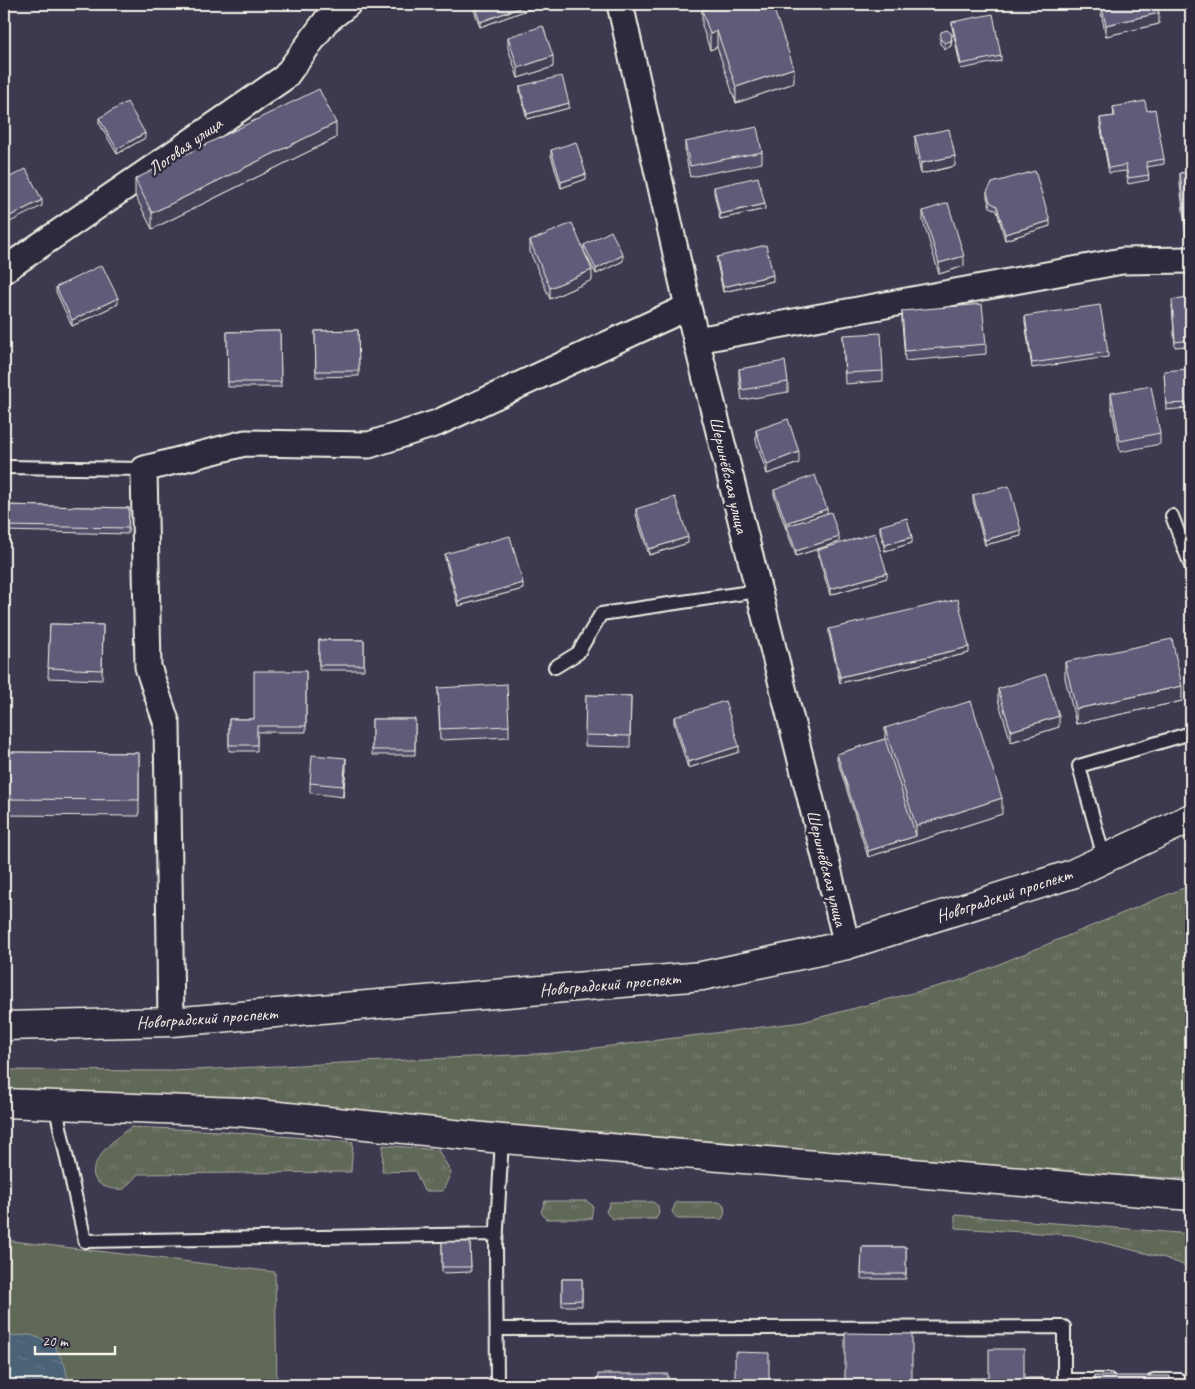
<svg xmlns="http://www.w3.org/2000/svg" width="1195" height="1389" font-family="Caveat,sans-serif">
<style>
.grass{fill:url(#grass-tufts);stroke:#aaaca0}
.green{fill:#616759;stroke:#aaaca0}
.water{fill:url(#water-ripples);stroke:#8f9ca4}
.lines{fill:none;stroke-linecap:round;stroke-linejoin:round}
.lane-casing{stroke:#f4f1e8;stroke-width:16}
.street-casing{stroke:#f4f1e8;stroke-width:29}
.primary-casing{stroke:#f4f1e8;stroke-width:31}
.lane{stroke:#2f2a3d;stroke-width:12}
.street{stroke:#2f2a3d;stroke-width:25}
.primary{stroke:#2f2a3d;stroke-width:28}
.wall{fill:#514f69;stroke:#f4f1e8}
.shaded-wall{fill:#424055;stroke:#f4f1e8}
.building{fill:#5e5c7a;stroke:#f4f1e8}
.labels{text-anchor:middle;stroke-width:5;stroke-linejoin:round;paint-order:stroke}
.street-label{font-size:18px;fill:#f4f1e8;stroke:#2f2a3d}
</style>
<defs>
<pattern id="grass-tufts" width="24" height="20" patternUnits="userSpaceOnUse" patternTransform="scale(1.25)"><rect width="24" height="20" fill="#616759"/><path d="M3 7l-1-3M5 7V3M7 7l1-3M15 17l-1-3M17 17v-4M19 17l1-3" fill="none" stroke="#787d71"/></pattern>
<pattern id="water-ripples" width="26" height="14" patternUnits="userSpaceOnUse" patternTransform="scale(1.25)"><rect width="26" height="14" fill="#4c6377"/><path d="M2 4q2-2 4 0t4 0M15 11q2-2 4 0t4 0" fill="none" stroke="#667a8a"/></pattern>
</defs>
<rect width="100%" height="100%" fill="#3d394f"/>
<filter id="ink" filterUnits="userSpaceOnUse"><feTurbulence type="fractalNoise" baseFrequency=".02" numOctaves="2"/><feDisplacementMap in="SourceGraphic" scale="10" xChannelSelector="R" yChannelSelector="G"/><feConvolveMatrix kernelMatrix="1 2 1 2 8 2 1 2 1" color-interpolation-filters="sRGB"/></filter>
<g filter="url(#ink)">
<path class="grass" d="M1191 885V1179L905 1164 4 1093V1070L172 1071 555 1053 802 1022 958 981Z
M131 1127 220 1131 353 1142 351 1172 138 1174 124 1189C104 1191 83 1180 99 1158 106 1146 119 1135 131 1127Z
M383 1145 438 1150 451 1172 443 1191H424L415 1171 382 1172Z
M545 1201H587L593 1206 591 1219H546L541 1212Z
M610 1202H653L658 1206 659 1213 656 1219H612L606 1212Z
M676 1202H719L724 1206 725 1213 722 1219H678L672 1212Z
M955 1215 1191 1234V1268L1165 1258 1072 1235 955 1228Z"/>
<path class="green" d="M4 1240 275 1272 277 1385H4Z"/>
<path class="water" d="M31 1335 54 1344 65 1366 69 1385H4V1336Z"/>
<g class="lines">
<defs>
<path id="lane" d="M4 467 144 469
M1172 516 1191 566
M555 667 578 653 601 614 757 591
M1104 858 1079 766 1191 733
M55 1104 85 1241 497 1234
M497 1329 1064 1327V1380H1109
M1154 1380H1180L1184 1385
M497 1385 496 1246 502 1139"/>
<path id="street" d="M620 4 688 307 847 945
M4 270 285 77 326 21 348 4
M697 340 1122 261 1191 260
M171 1022 167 724 148 667 144 469 245 443 369 445 437 423 688 307"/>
<path id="primary" d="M4 1026 171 1022 702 976 847 945 1072 874 1191 818
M4 1103 239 1112 502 1139 1191 1196"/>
</defs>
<use href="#lane" class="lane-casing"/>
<use href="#street" class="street-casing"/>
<use href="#primary" class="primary-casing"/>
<use href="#lane" class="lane"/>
<use href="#street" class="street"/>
<use href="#primary" class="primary"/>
</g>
<path class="wall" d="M472 4H538V6L480 27Z
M1099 4H1157L1159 24 1106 36Z
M702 10 794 83 736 103 717 47 710 50 702 26Z
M952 22 1001 56V61L961 69 952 27Z
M508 37 553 67 518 78 508 48Z
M940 39H952L951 46 945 49 940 44Z
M520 86 569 108 527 119 520 92Z
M1113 107 1147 111 1164 159V164L1147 167 1149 180 1128 184 1126 171 1109 173 1100 124V118L1114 116Z
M99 118 145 138 117 154 99 123Z
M915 136 955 166 921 174 915 147Z
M336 138 152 229 135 195V179Z
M685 142 762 152V163L690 177 685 152Z
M551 150 586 179 561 188 551 156Z
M1191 172V235L1186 236 1180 184V173Z
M714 187 765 209 720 219 714 193Z
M987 192 1050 226 1005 240 997 211 990 207 987 197Z
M923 211 964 266 939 274 923 221Z
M530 241 584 250V245L623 261 596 274 584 251 592 280 550 299 530 252Z
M717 257 773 281 723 292 717 262Z
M56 287 118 304 72 326 56 292Z
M1191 298V346L1175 347 1172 305Z
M902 311 986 344V354L905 361 902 322Z
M1025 316 1108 352V357L1032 368 1025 322Z
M358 330 359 376 316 377 315 331Z
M280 331 281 387H228L227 332Z
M843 335 883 371V381L845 384Z
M739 369 788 382V392L742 400 739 379Z
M1164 371 1189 403V408L1166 410Z
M1111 393 1160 433V444L1120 452 1111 404Z
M756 430 799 463 767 474 756 441Z
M774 490 827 513 839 542 796 556 787 531V528L786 529 774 495Z
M973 495 1021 536 985 545 973 501Z
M4 505 129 508 128 534 4 531Z
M636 509 688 543 649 555 636 515Z
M880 526 912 543 885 551 880 531Z
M818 550 887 578 830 595 818 555Z
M445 554 523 589 458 606 445 559Z
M50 624 103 625 102 680 48 678Z
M829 629 969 653 840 683 829 634Z
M319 640H364V670H319Z
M1065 662 1182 701 1076 724 1065 678Z
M306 671V732H257V751H229V719H254Z
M438 688 509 726V737L440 740Z
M998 689 1059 727 1011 742 998 700Z
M586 695 631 696 630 747 585 746Z
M674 717 739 752 688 768 674 723Z
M372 719H415V755H372Z
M885 728 1002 814 868 857 837 759V754L885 739Z
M4 752 139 753V816L4 815Z
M346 769 343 797 310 793V783Z
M442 1242H470L471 1272 442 1273Z
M862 1247H906V1279H861Z
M562 1279H582V1306H562Z"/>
<path class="shaded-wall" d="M530 4H538V6L480 27V22Z
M1159 13V24L1106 36V25Z
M717 31V47L710 50V34Z
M952 34 951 46 945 49V43Z
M553 56V67L518 78V68Z
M794 68V83L736 103V87Z
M569 103V108L527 119V114Z
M336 123V138L152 229V213Z
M145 133V138L117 154V149Z
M955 156V166L921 174V163Z
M586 174V179L561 188V182Z
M42 200V206L4 225V219Z
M765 204V209L720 219V214Z
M1050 221V226L1005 240V234Z
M623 255V261L596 274V269Z
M964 256V266L939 274V263Z
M592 270V280L550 299V288Z
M773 275V281L723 292V287Z
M118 298V304L72 326V320Z
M799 452V463L767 474V464Z
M827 509V514L787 526V528L786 529V523Z
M1021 530V536L985 545V540Z
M688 537V543L649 555V549Z
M839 537V542L796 556V551Z
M912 537V543L885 551V545Z
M887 573V578L830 595V589Z
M523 583V589L458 606V601Z
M969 647V653L840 683V677Z
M1182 686V701L1076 724V709Z
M1059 716V727L1011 742V731Z
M739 746V752L688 768V762Z
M346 758V769L343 797V786Z
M1002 798V814L868 857V851L916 836V826Z"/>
<path class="building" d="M474 4H530L480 22Z
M720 4H772L794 68 736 87 717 31 710 34 702 10Z
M1101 4H1157L1159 13 1106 25Z
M993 14 1001 56 961 64 952 22Z
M543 26 553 56 518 68 508 37Z
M947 30 952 34 951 41 945 43 940 39 941 32Z
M562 76 569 103 527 114 520 86Z
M319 89 336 123 152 213 135 179Z
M1145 101 1147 111 1155 109 1164 159 1146 162 1149 175 1128 178 1126 165 1109 168 1100 118 1115 116 1113 107Z
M127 102 145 133 117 149 99 118Z
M757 127 762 152 690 166 685 142Z
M949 129 955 156 921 163 915 136Z
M576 142 586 174 561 182 551 150Z
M26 169 42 200 4 219V180Z
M1035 171 1050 221 1005 234 997 206 990 202 987 192 992 183Z
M1191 172V225H1186L1180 173Z
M758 177 765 204 720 214 714 187Z
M948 203 964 256 939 263 923 211Z
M572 223 592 270 550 288 530 241Z
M611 231 623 255 596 269 584 245Z
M766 245 773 275 723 287 717 257Z
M102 265 118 298 72 320 56 287Z
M1191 298V340L1175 342 1172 300Z
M982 304 986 344 905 351 902 311Z
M1100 305 1108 352 1032 363 1025 316Z
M358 330 359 371H316L315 331Z
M280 331 281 382H228L227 332Z
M881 333 883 371 845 373 843 335Z
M785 361 788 382 742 390 739 369Z
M1187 369 1189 403 1166 404 1164 371Z
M1151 386 1160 433 1120 441 1111 393Z
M788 419 799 452 767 464 756 430Z
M815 475 827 509 786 523 774 490Z
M1009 486 1021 530 985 540 973 495Z
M675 497 688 537 649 549 636 509Z
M4 505 129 508 128 528 4 526Z
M831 512 839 537 796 551 787 526Z
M907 518 912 537 885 545 880 526Z
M875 533 887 573 830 589 818 550Z
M510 536 523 583 458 601 445 554Z
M958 599 969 647 840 677 829 629Z
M50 624 103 625 102 670 48 668Z
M1172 639 1182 686 1076 709 1065 662Z
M319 640H364V665H319Z
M254 671H306V726H257V745H229V719H254Z
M1046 674 1059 716 1011 731 998 689Z
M507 684 509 726 440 729 438 688Z
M586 695 631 696 630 736 585 735Z
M725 701 739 746 688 762 674 717Z
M971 701 1002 798 916 826 885 728Z
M372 719H415V750H372Z
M885 739 916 836 868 851 837 754Z
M4 752 139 753V800L4 799Z
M312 755 346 758 343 786 310 783Z
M442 1242H470L471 1267H442Z
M862 1247H906V1274H861Z
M562 1279H582V1300L562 1301Z
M845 1333 912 1334V1385H845Z
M989 1349H1024V1378H1043L1042 1385H970V1378H989Z
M735 1352 769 1353V1379H787V1385H720V1379H735Z
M598 1374H668V1385H597Z
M1094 1376H1170V1385H1094Z
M391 1382 443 1383V1385H391Z"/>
</g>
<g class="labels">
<g class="street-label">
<text transform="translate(185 146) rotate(-35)" y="6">Логовая улица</text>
<text transform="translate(729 475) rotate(77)" y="6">Шершнёвская улица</text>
<text transform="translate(827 868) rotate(76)" y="6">Шершнёвская улица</text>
<text transform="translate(1004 895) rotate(-18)" y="6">Новоградский проспект</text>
<text transform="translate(610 984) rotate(-5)" y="6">Новоградский проспект</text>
<text transform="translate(207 1018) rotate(-4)" y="6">Новоградский проспект</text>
</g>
</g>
<rect width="1195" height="1389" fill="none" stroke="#2f2a3d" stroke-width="20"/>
<rect x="10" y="10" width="1175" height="1369" fill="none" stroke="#f4f1e8" stroke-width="2" filter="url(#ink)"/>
<path d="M35 1346v8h80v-8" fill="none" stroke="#f4f1e8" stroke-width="2.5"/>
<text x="42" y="1346" font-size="15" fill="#f4f1e8" stroke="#2f2a3d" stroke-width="4" paint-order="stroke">20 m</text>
</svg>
